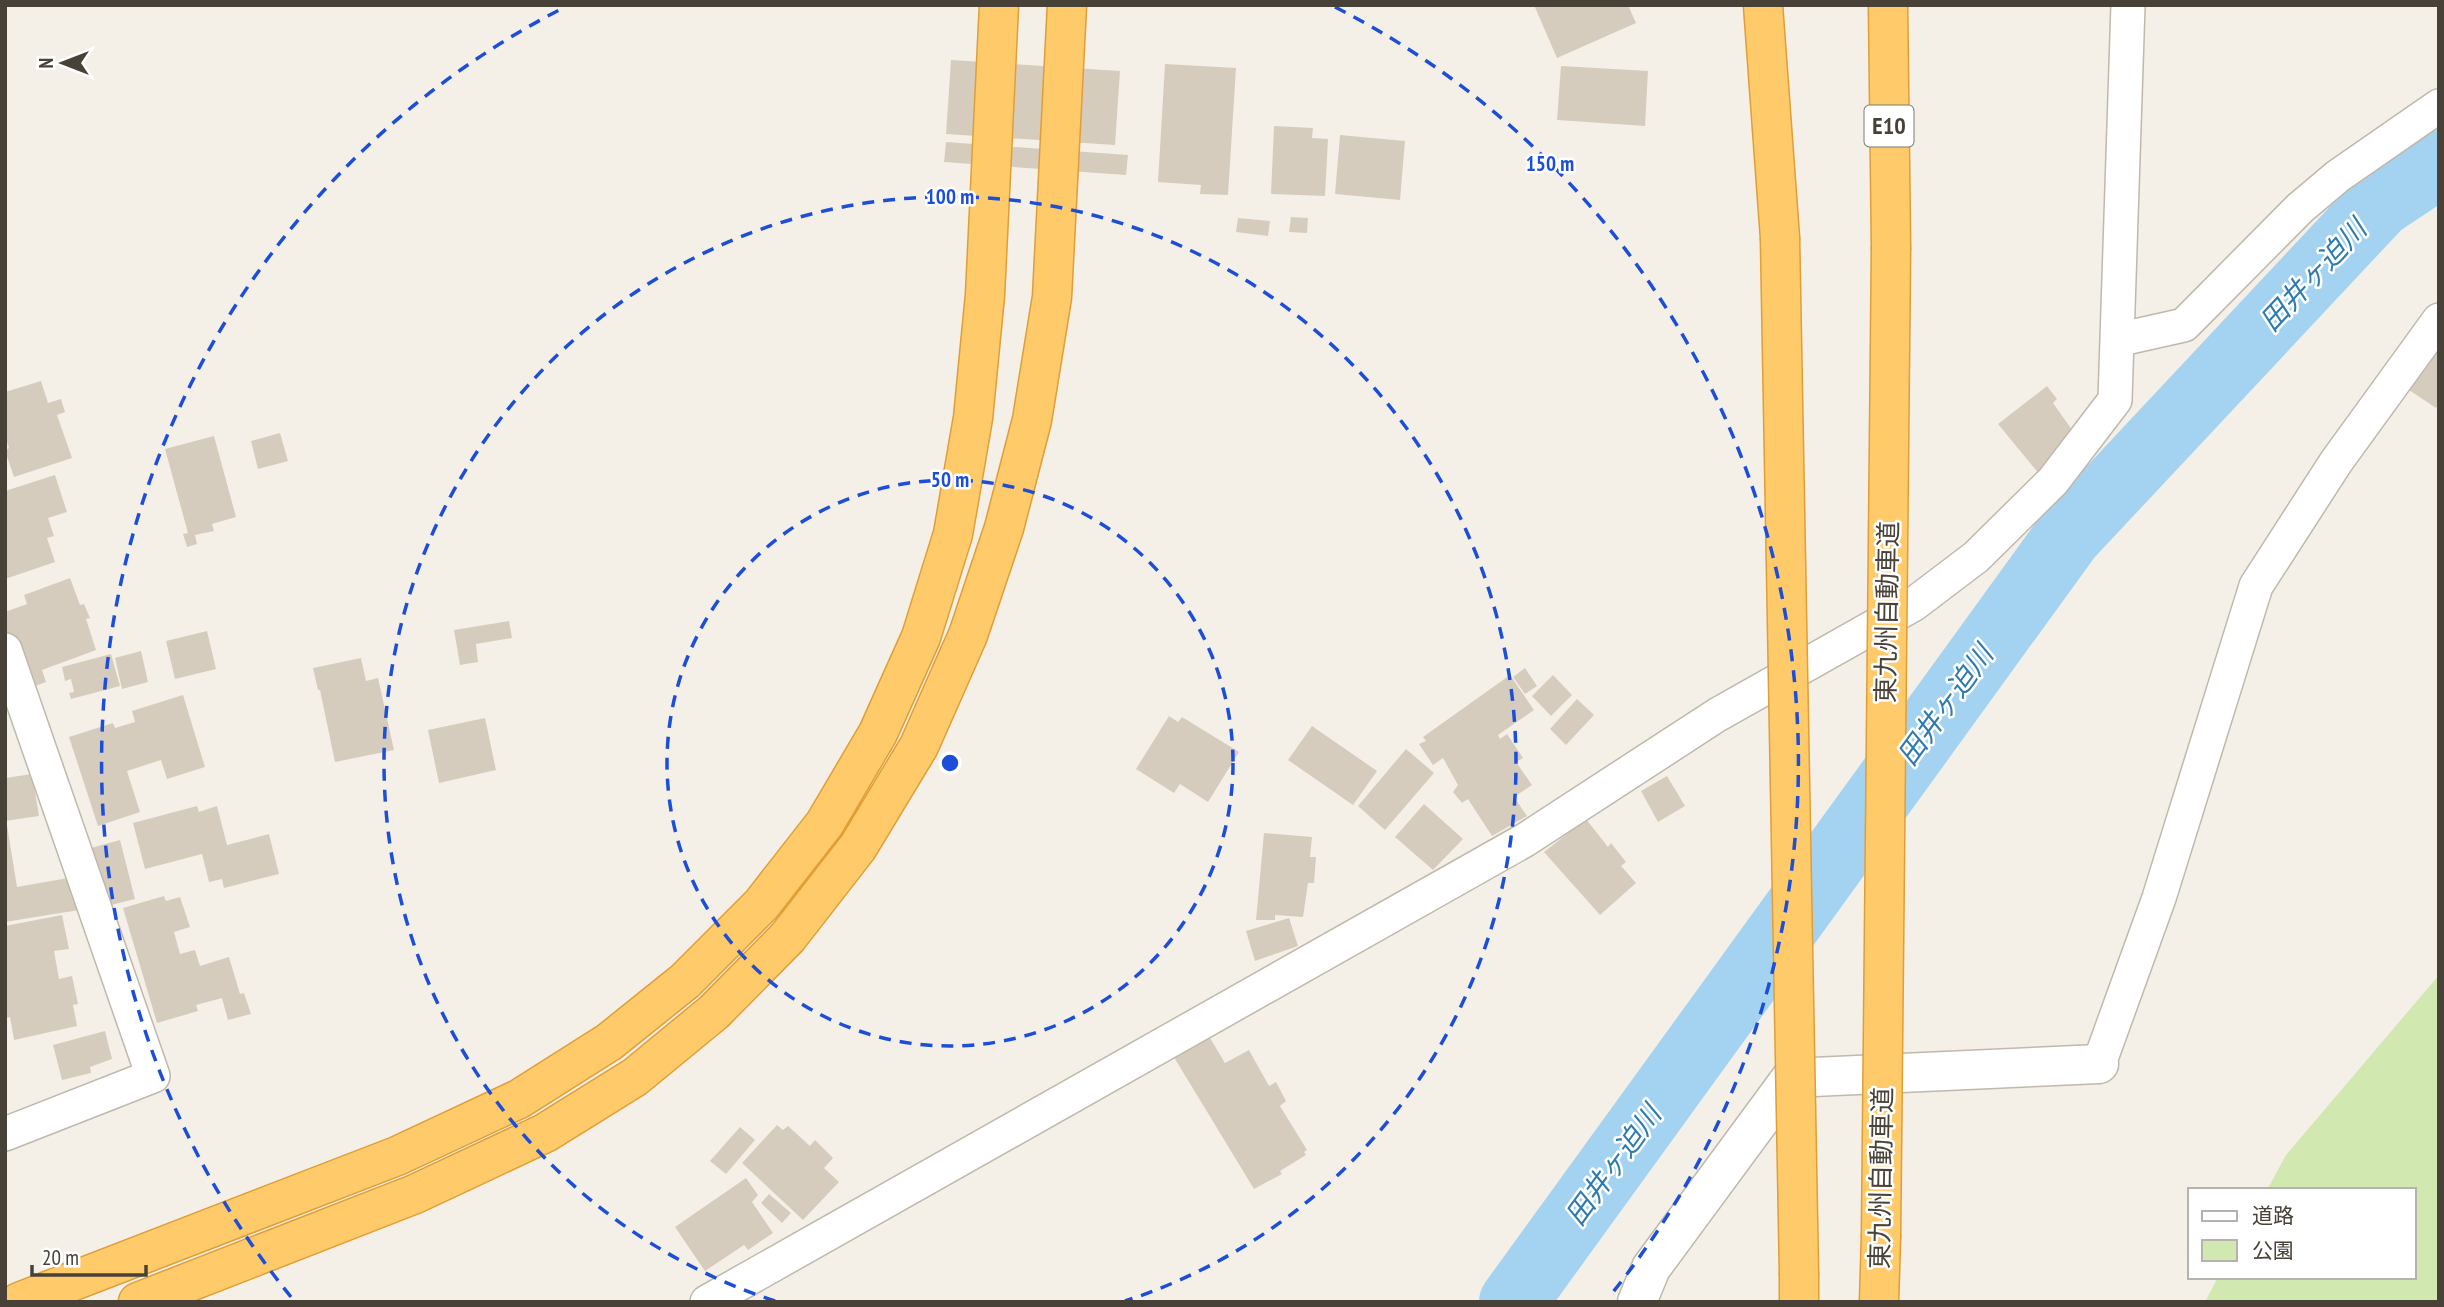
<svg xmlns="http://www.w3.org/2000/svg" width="2444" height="1307" font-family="'PT Sans Narrow','Noto Sans JP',sans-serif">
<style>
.green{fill:#d1e9b1}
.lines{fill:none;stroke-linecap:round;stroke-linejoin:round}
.river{stroke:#a4d3f2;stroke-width:68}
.building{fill:#d6ccbd}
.minor-casing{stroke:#c0b8ab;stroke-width:36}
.tertiary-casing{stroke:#c0b8ab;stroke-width:41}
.motorway-casing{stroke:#e09e37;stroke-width:41}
.minor{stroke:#fff;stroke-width:33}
.tertiary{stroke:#fff;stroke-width:38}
.motorway{stroke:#ffca69;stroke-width:38}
.motorway-bridge-casing{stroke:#e09e37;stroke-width:41;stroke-linecap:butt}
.motorway-bridge{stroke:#ffca69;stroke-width:38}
.ring{fill:none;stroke:#1d4ed8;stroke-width:3.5;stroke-dasharray:12 9}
.labels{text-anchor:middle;stroke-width:5;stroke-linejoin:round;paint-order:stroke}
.shield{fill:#fff;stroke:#7f7a73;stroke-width:2}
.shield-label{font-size:24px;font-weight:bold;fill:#484137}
.street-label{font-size:26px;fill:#484137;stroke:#fff}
.water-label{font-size:28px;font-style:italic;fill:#2c7aae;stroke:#fff}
.centre{fill:#1d4ed8;stroke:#fff;stroke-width:3.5}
.ring-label{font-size:21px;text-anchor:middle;font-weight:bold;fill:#1d4ed8;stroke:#fff;stroke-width:5;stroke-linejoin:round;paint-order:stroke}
</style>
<rect width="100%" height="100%" fill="#f4f0e8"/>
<path class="green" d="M2439 975V1302H2205L2218 1277H2414V1190H2267L2286 1155Z"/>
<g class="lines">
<path class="river" d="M1513 1302 2068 536 2379 204 2439 164"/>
</g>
<path class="building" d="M1534 5H1628L1636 23 1557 58Z
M951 60 1120 71 1115 145 946 134Z
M1165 64 1236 68 1228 195 1200 194 1201 185 1158 182Z
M1561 66 1648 71 1645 126 1557 120Z
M1274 126 1313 128 1312 138 1328 139 1325 196 1271 194Z
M1340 135 1405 141 1400 200 1335 194Z
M946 142 1128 155 1126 175 944 162Z
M1291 217 1308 218 1307 233 1289 232Z
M1238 218 1270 221 1268 236 1236 232Z
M2439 313V403L2436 408 2394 380Z
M41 381 48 403 61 399 65 412 57 415 72 458 14 477 5 451 9 448 5 436V392Z
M2047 386 2057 399 2053 403 2075 434 2040 475 1998 424Z
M280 433 288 461 258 469 251 441Z
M214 436 236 517 212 524 214 531 195 535 197 544 187 547 183 534 188 533 165 449Z
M55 475 67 512 48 518 54 536 47 538 55 562 5 579V491Z
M70 578 80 605 84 604 90 618 86 619 96 650 42 670 46 682 35 686 39 698 31 701 5 631V612L27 604 24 595Z
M509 621 512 638 476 644 478 662 460 665 454 630Z
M207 631 216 669 175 679 166 641Z
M141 651 148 682 122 689 115 658Z
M111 654 120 686 71 699 69 693 74 692 71 679 65 681 62 667Z
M361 658 366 681 378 678 394 750 335 762 320 690H318L313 668Z
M1525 668 1537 686 1525 694 1513 677Z
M1510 675 1534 710 1498 735 1500 739 1507 734 1523 758 1516 762 1532 785 1514 797 1527 816 1492 836 1468 799 1462 803 1453 792 1458 785 1443 758 1433 765 1419 744 1426 741 1423 737Z
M1553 675 1572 695 1551 716 1532 696Z
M183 695 205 767 167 779 161 760 127 771 140 812 98 826 69 737 113 723 115 728 135 722 132 711Z
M1577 699 1594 715 1566 745 1550 729Z
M1169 716 1178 722 1182 717 1239 752 1208 802 1180 784 1174 793 1136 769Z
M485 718 496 770 439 783 428 730Z
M1312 726 1377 771 1353 805 1288 760Z
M1406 749 1434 773 1385 830 1358 806Z
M32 774 39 816 5 821V778Z
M1667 776 1685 806 1658 822 1641 791Z
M1424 804 1463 839 1433 870 1395 837Z
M197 806 199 812 217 806 227 845 269 834 279 874 224 888 222 879 209 882 202 854 145 869 133 823Z
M1586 819 1608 847 1611 843 1626 862 1621 866 1636 883 1600 915 1544 852Z
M7 825 17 887 74 877 79 910 5 922Z
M1264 833 1312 837 1310 857H1316L1314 883H1308L1303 917 1275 915V920H1256Z
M120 840 135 899 107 906 91 848Z
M164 896 166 901 180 897 190 927 174 932 180 954 195 950 200 966 229 957 240 994 244 993 251 1014 228 1020 222 998 196 1005 198 1011 157 1023 123 908Z
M62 915 69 949 54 951 59 979 72 976 78 1004 73 1005 77 1026 14 1040 10 1017 5 1018V926Z
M1289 918 1298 946 1255 961 1246 931Z
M105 1031 112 1059 90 1067 91 1073 62 1080 53 1045Z
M1207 1033 1225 1063 1249 1050 1269 1086 1276 1082 1286 1101 1280 1106 1307 1150 1304 1152 1306 1155 1280 1171 1282 1174 1254 1189 1172 1054Z
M777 1125 783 1130 788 1126 810 1146 815 1140 833 1158 824 1168 839 1182 803 1220 742 1163Z
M740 1127 755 1140 726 1174 710 1161Z
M746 1178 758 1195 752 1202 773 1233 748 1250 744 1245 705 1271 675 1227Z
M769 1194 791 1213 782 1223 761 1203Z"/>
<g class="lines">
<defs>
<path id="minor" d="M2117 340 2184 325 2300 208 2338 176 2439 106
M5 650 153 1076 5 1134
M2099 1064 2159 898 2256 586 2336 462 2439 320
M707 1302 1525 840 1717 715 1914 604 1976 557 2053 481 2115 400 2128 5"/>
<path id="tertiary" d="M1637 1302 1651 1268 1791 1078 2099 1064"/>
<path id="motorway" d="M1763 5 1780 238
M1888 5 1891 247
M19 1302 397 1156 519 1099 609 1042 685 981 761 905 825 823 878 733 921 637 953 534 973 418 985 295 999 5
M138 1302 415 1194 545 1133 635 1077 714 1012 788 937 858 847 919 746 968 635 1004 528 1032 420 1052 297 1067 5
M1799 1302V1275
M1879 1302 1881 1237"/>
</defs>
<use href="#minor" class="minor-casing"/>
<use href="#tertiary" class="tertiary-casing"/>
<use href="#motorway" class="motorway-casing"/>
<use href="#minor" class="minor"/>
<use href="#tertiary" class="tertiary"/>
<use href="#motorway" class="motorway"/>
<defs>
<path id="motorway-bridge" d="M1780 238 1799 1275
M1881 1237 1891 247"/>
</defs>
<use href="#motorway-bridge" class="motorway-bridge-casing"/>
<use href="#motorway-bridge" class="motorway-bridge"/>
</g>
<g class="ring">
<circle cx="950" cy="763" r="283"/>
<path d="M775 1301A566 566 0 1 1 1125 1301"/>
<path d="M291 1297A848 848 0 0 1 565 7M1335 7A848 848 0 0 1 1609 1297"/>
</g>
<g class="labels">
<rect class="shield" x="1864.5" y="105.5" width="49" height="41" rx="5"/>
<g class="shield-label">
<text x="1889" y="134">E10</text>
</g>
<g class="street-label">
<text transform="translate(1887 612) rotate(-89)" y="9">東九州自動車道</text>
<text transform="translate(1881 1178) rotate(-89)" y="9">東九州自動車道</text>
</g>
<g class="water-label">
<text transform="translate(2313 275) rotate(-47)" y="10">田井ヶ迫川</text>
<text transform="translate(1945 705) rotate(-54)" y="10">田井ヶ迫川</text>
<text transform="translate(1613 1165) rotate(-54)" y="10">田井ヶ迫川</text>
</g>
</g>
<circle cx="950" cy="763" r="10" class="centre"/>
<g class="ring-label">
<text x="1550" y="171">150 m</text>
<text x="950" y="204">100 m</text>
<text x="950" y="487">50 m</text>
</g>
<rect width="2444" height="1307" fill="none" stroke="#484137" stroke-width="14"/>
<rect x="2188" y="1188" width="228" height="91" fill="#ffffff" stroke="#b6b3af" stroke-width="2"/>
<rect x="2202" y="1211" width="35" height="10" fill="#ffffff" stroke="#b6b3af" stroke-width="2"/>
<text x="2252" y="1223" font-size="21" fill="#484137">道路</text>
<rect x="2202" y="1240" width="35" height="21" fill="#d1e9b1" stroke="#b6b3af" stroke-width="2"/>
<text x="2252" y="1258" font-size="21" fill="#484137">公園</text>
<g transform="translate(63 63) rotate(270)" stroke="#ffffff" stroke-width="5" paint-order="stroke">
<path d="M0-5L12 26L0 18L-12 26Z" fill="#484137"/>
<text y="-10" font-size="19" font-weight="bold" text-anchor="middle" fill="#484137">N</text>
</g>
<path d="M32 1265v10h114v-10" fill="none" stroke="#484137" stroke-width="3.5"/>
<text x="42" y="1265" font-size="21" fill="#484137" stroke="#ffffff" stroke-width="5" paint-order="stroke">20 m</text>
</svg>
